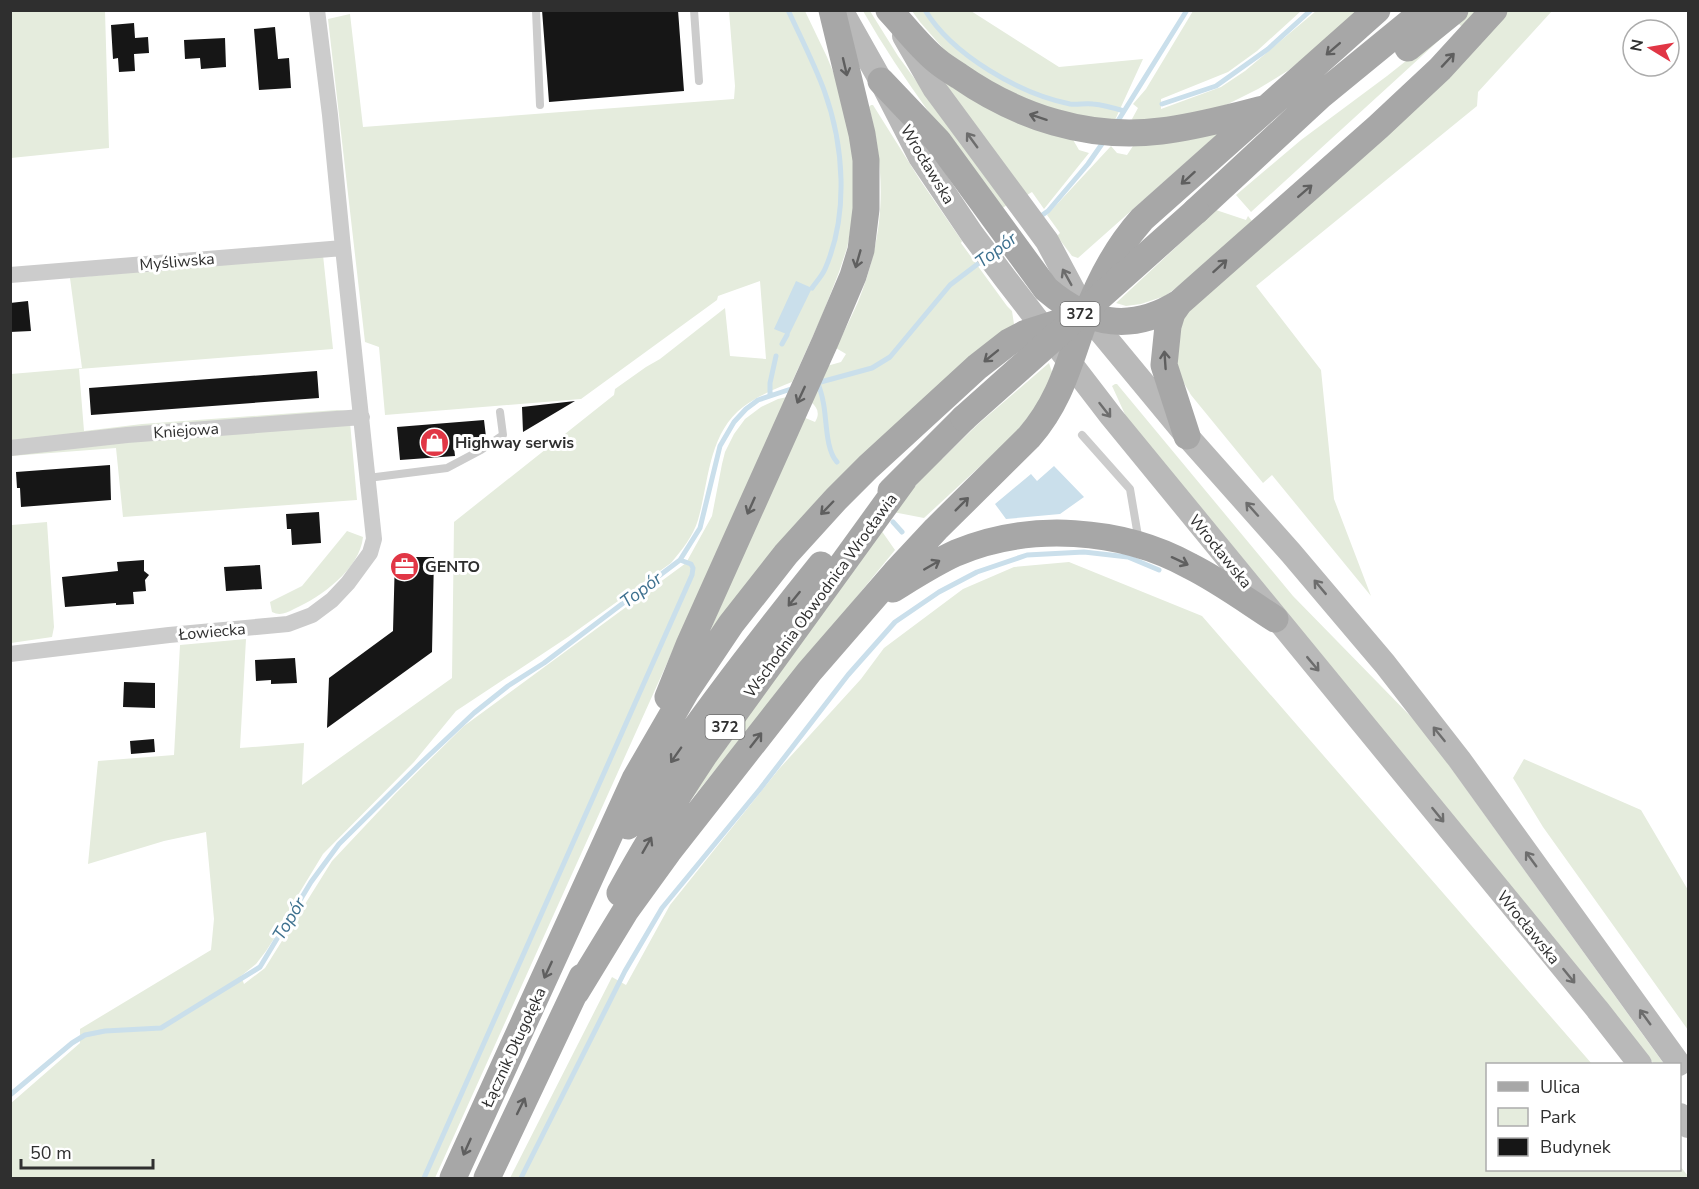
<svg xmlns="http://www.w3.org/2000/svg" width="1699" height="1189" font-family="'Nunito Sans',sans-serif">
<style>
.green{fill:#e5ecdd}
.water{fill:#cadfeb}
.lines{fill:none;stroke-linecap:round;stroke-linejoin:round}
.stream{stroke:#cadfeb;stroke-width:5}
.building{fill:#161616}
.service{stroke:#ccc;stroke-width:8}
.minor{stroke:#ccc;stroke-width:16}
.secondary{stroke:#b9b9b9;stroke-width:24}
.primary{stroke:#a7a7a7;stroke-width:27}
.primary-bridge{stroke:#a7a7a7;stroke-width:27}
.oneway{stroke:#5f5f5f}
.oneway2{stroke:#6d6d6d}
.labels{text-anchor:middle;stroke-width:6;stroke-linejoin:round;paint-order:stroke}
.shield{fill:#fff;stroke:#6d6d6d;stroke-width:1.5}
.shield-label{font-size:15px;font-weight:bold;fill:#2f2f2f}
.street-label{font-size:16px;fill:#2f2f2f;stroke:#fff}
.poi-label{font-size:16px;font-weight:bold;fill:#2f2f2f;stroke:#fff;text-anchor:start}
.water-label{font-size:18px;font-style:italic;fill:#3e718f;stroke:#fff}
</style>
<rect width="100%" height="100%" fill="#fff"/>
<path class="green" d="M11 10 105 11 109 148 11 158Z
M729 11H805L827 57 841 91 854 157 853 219 847 248 839 272 821 318 792 382C775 389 757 396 743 407 708 434 709 482 698 520 693 536 682 550 671 563L568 637 456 711 414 762 323 854 292 905 277 934 266 951 256 964 241 976 244 984 265 968 332 861 396 793 464 726 686 563 712 516 722 464 725 452 734 434 745 419 761 407 778 399 787 397 435 1178H11L10 1104 80 1043V1029L211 950 214 919 206 832 164 841 88 864 98 761 174 755 180 645 246 639 240 748 304 743 302 785 452 678 454 522 614 395 615 389 646 367 660 359 725 308 730 356 766 359 760 281 718 296 717 300 581 399 385 415 379 347 365 342 328 19 350 14 363 127 734 99 735 86Z
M863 11H870L898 56 1007 205 1001 209C953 145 903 81 863 11Z
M912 11H971L1059 67 1143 59 1115 120 1095 119 1023 103 948 54 920 22Z
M1193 11H1301L1257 51 1228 72 1161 99V109L1221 87 1245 71 1316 11H1360L1289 70 1258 89 1228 104 1196 115 1134 122 1132 119 1138 108 1133 104 1146 89Z
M1469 11H1478L1462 27 1458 23 1251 212 1236 195 1301 140 1387 76Z
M1506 11H1552L1478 92 1477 106 1256 286 1321 370 1334 499 1371 596 1272 475 1263 483 1191 395 1178 373 1175 332 1194 301Z
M942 80 1072 138 1079 150 1089 153 1044 209 1032 192 1027 195Z
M871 105H873L920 180 962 241 961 243 1007 306 1012 311 1014 324 703 647 803 417 815 422C820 414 818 408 811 402L827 366 841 362 846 354 836 348C843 333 851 318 858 302 885 234 887 177 869 107Z
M1229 124 1078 258 1072 256 1057 236 1060 233 1047 215 1111 146 1117 153 1127 155 1133 146Z
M1216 210 1246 220 1248 216 1252 221 1184 282 1165 296 1141 304 1126 306 1116 303Z
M323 255 333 349 79 369 84 431 142 424 337 410 349 411 357 500 123 517 116 448 11 456V374L82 368 70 278Z
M1049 363 1052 372 1043 397 1015 434 924 518 893 512 940 457 942 459 977 425Z
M1115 384H1117L1293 596 1423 729 1664 1064H1654L1403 755 1128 421 1113 388 1112 386Z
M11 515 12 525 47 522 54 627 52 637 11 643Z
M881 530 895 550 672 823Z
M347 531 363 537C360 569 321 597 294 609 286 613 280 616 272 612L270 602 302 586Z
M1069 562 1202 616 1592 1064H1488V1170H1680V1166L1688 1176V1178H510L612 977 626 985 670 905 779 769 861 679 884 648 963 589 1014 567Z
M1524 759 1641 810 1688 890V1030L1543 827 1513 778Z"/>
<path class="water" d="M796 281 812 288 789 335 774 329Z
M1054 466 1084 497 1060 514 1006 519 995 504 1031 474 1037 481Z"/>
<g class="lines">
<path class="stream" d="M788 10C800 36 814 63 824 90 844 145 849 214 825 269 822 276 816 282 812 288
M925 10C952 55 1020 94 1070 104 1077 105 1085 103 1093 104 1104 105 1114 108 1124 111
M1162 104 1216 86 1268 49 1311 10
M1116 124 1187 10
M1038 218 1048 211 1088 164 1104 141
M782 344 787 335
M817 383 872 368 890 357 950 285 983 260
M818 383C820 389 822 395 823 401 827 418 825 449 837 462
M770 395V383L776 356
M893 522 902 532
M10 1095 72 1043 85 1035 105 1031 161 1028 260 967 311 882 339 844 422 762 474 713 508 686 544 663 680 560 700 528 720 446 734 422 746 409 758 400 794 388
M424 1178 692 575 693 568 691 564 680 560
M521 1178 625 971 662 908 760 789 848 675 895 622 939 592 977 572 1027 555 1084 552 1128 557 1159 570"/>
</g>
<path class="building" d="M542 10H678L684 91 549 102Z
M134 23 135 38 148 37 149 53 134 54 135 71 119 72 118 58 113 59 111 25Z
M275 27 278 59 289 58 291 88 259 90 254 29Z
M225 38 226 67 201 69 200 58 185 59 184 40Z
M28 301 31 331 10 332V303Z
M317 371 319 398 91 415 89 388Z
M575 401 523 432 522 407Z
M484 420 486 437 470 438V446L454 447 455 456 400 460 397 427Z
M110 465 111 500 21 507 20 488H17L16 472Z
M319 512 321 543 292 545 291 529H287L286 514Z
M395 557H434L432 652 327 728 329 678 393 631Z
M144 560V571L149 575 145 580 146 591 133 592 134 604 116 605V603L65 607 62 577 118 571 117 562Z
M260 565 262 589 226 591 224 567Z
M295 658 297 683 271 684V680L256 681 255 660Z
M124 682 155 683V708L123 707Z
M154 739 155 752 131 754 130 741Z"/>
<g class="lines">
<path class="service" d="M536 10 540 105
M694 10 699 81
M1082 435 1130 489 1139 542
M368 478 447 468 481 450 503 435 500 412"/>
<path class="minor" d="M10 275 343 248
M10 448 127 435 362 417
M10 654 169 635 288 624 312 615 332 600 348 583 370 553 374 539 343 248 330 115 317 10"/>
<path class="secondary" d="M841 10 881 81 920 157 972 234 1005 278 1111 416 1597 1009 1640 1064
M904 36 934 88 1047 241 1086 314 1187 436 1291 553 1385 664 1459 759 1679 1064
M1680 1115 1688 1126"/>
<path class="primary" d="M889 10C905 27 919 46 936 60 943 66 951 71 959 76 1018 117 1088 140 1161 131 1196 127 1230 117 1264 109
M1408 48 1455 10
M881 81 938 141 1046 289C1088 325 1131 333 1179 303L1378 127 1440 69 1494 10
M1196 211 1320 96 1425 10
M1179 303 1172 313 1168 326 1164 365 1187 436
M891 491 964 418
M893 589C914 576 934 563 956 553 1029 522 1121 528 1190 566 1220 581 1247 601 1275 619
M668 697 689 645 825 342 853 276 861 250 866 209V160L862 134 832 10
M628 826C687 735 753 649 821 565
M620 893C646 845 675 799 705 754L904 479
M576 992 626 910 668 852 809 672 895 573 936 529 1029 437C1062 399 1069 361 1086 316 1099 281 1117 247 1142 219L1377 10
M453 1178 635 779 686 691 731 624 786 554 836 499 868 467 977 367 1009 342 1026 333 1079 316
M487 1178 582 977"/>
<path class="primary-bridge" d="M964 418 1196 211"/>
</g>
<defs><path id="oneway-shaft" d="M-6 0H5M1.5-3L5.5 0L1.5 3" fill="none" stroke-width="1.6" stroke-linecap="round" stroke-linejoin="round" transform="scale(1.5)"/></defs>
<g class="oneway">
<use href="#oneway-shaft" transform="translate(1333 49) rotate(139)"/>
<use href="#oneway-shaft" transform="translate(1448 60) rotate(-47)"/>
<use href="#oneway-shaft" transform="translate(845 67) rotate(77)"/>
<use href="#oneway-shaft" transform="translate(1038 117) rotate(-162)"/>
<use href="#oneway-shaft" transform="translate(1188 178) rotate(138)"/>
<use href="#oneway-shaft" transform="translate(1305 191) rotate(-41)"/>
<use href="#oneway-shaft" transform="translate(858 259) rotate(106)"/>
<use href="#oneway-shaft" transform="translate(1220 266) rotate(-42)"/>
<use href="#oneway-shaft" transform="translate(991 356) rotate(141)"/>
<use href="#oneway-shaft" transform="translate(1165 360) rotate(-94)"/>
<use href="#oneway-shaft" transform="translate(801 395) rotate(115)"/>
<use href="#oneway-shaft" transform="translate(962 504) rotate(-45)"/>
<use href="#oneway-shaft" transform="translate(751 506) rotate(114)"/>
<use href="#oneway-shaft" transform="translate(827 508) rotate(134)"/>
<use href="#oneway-shaft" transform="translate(1180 561) rotate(25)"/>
<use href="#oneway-shaft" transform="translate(932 565) rotate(-30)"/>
<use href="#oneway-shaft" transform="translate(794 599) rotate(129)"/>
<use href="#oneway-shaft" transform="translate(756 740) rotate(-52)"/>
<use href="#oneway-shaft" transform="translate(676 755) rotate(125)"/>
<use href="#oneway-shaft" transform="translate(647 845) rotate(-60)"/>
<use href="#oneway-shaft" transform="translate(548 970) rotate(115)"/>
<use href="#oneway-shaft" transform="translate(521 1106) rotate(-64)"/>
<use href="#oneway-shaft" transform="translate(467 1147) rotate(114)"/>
</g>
<g class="oneway2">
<use href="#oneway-shaft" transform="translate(972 140) rotate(-126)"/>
<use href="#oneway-shaft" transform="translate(1067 277) rotate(-119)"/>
<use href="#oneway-shaft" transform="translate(1105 410) rotate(52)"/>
<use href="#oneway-shaft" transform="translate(1252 509) rotate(-132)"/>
<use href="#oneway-shaft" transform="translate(1320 587) rotate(-130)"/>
<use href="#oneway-shaft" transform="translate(1313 664) rotate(50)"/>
<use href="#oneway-shaft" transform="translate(1439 734) rotate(-129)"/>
<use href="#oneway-shaft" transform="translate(1438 815) rotate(51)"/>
<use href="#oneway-shaft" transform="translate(1531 859) rotate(-126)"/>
<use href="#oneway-shaft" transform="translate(1569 976) rotate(51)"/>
<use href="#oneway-shaft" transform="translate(1645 1017) rotate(-126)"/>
</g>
<defs>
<symbol id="shop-disc" viewBox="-11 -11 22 22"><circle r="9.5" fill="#e13645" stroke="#fff"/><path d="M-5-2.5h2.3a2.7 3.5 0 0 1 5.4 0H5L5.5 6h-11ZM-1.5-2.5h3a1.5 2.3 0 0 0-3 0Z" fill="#fff"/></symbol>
<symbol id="office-disc" viewBox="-11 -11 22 22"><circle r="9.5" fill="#e13645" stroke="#fff"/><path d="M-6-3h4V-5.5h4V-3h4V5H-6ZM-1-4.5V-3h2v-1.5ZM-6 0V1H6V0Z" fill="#fff"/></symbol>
</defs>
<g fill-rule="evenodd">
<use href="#shop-disc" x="418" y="426" width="33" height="33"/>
<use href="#office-disc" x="388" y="550" width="33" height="33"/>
</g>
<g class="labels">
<g class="shield">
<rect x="1060.5" y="302" width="39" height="24" rx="4.5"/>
<rect x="705.5" y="715" width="39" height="24" rx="4.5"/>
</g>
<g class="shield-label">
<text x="1080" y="319">372</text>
<text x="725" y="732">372</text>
</g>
<g class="street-label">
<text transform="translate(928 164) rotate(59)" y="6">Wrocławska</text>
<text transform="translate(177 261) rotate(-5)" y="6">Myśliwska</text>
<text transform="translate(186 430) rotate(-4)" y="6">Kniejowa</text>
<text transform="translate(1221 551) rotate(51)" y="6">Wrocławska</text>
<text transform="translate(820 595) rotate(-54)" y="6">Wschodnia Obwodnica Wrocławia</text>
<text transform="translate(212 631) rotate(-5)" y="6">Łowiecka</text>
<text transform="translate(1529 927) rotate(51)" y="6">Wrocławska</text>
<text transform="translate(513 1047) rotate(-65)" y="6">Łącznik Długołęka</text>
</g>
<g class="poi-label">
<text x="455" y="448">Highway serwis</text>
<text x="425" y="572">GENTO</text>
</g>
<g class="water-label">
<text transform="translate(996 250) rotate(-37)" y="6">Topór</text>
<text transform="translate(641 590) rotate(-37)" y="6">Topór</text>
<text transform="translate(289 919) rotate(-59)" y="6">Topór</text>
</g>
</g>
<rect width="1699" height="1189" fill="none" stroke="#2f2f2f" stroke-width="24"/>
<rect x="1486" y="1063" width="195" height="108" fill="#ffffff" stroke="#acacac" stroke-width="1.5"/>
<rect x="1498" y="1082" width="30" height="9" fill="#a7a7a7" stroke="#acacac" stroke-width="1.5"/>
<text x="1540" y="1093" font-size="18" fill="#2f2f2f">Ulica</text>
<rect x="1498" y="1108" width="30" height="18" fill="#e5ecdd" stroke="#acacac" stroke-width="1.5"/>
<text x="1540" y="1123" font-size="18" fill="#2f2f2f">Park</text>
<rect x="1498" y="1138" width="30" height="18" fill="#161616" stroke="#acacac" stroke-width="1.5"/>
<text x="1540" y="1153" font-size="18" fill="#2f2f2f">Budynek</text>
<g transform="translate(1651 48) rotate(281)"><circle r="28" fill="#ffffff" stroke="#acacac" stroke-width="1.5"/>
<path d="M0-4.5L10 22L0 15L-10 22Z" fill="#e13645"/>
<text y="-9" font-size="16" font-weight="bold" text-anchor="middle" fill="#2f2f2f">N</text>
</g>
<path d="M21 1159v9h132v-9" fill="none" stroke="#2f2f2f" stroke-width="3"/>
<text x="30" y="1159" font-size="18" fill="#2f2f2f" stroke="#ffffff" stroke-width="4.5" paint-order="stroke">50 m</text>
</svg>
